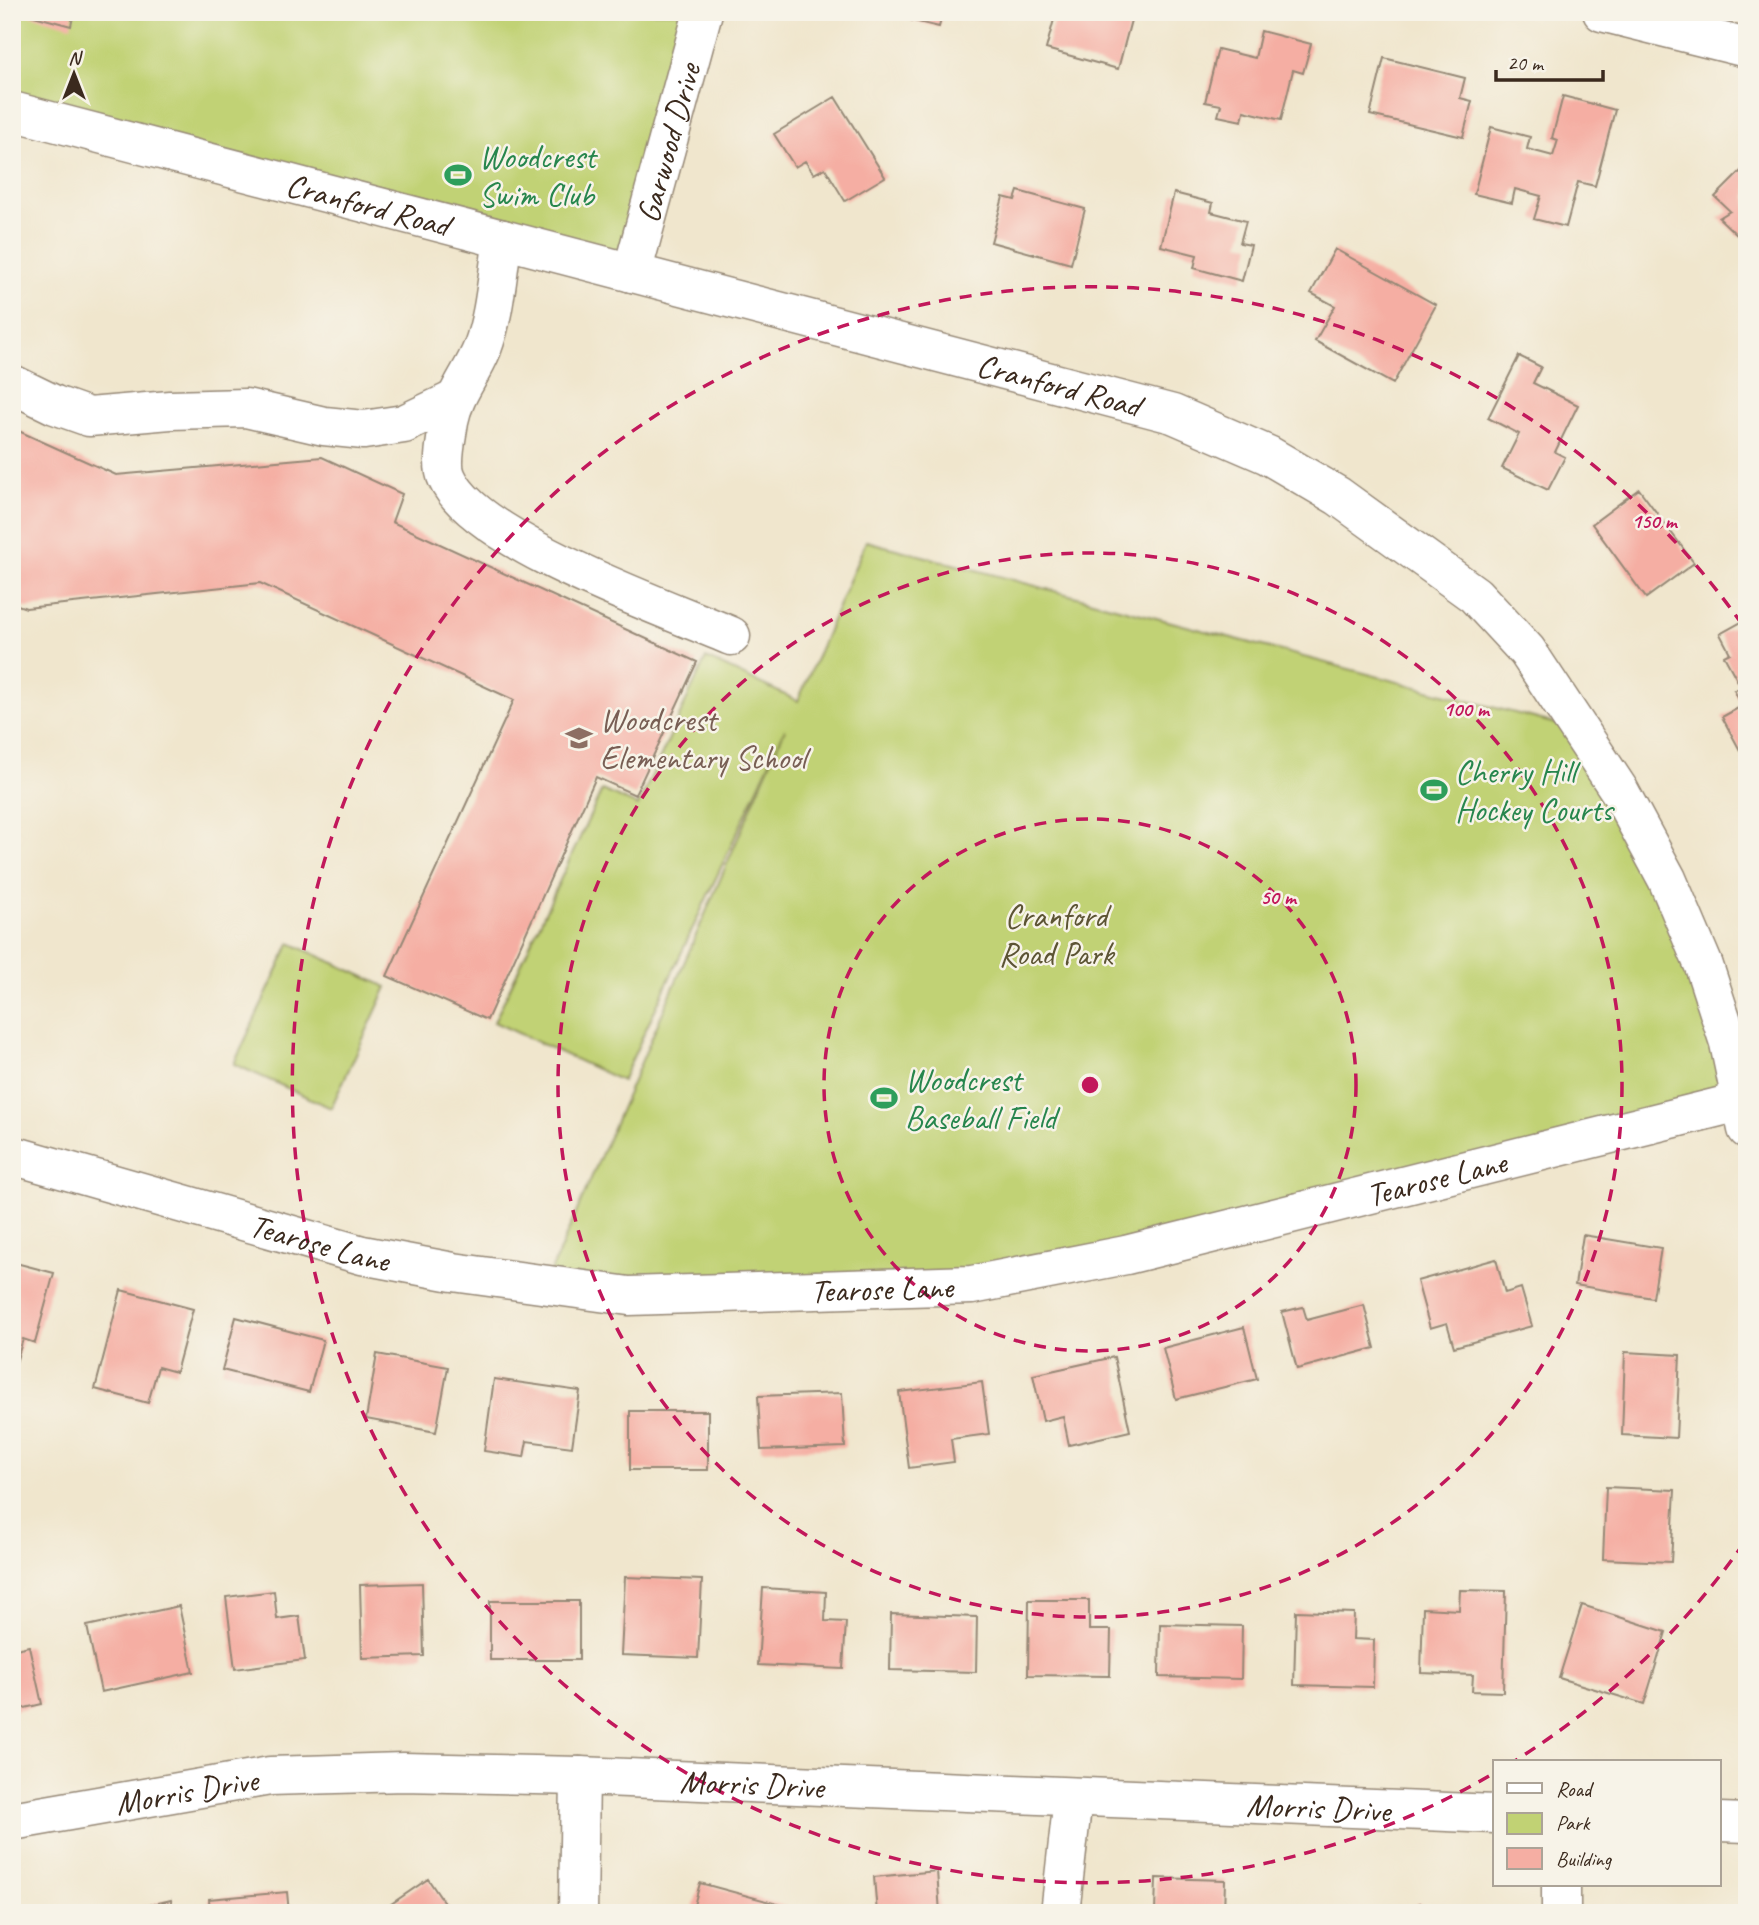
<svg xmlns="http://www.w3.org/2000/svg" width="1759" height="1925" font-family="Caveat,sans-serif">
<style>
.green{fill:#c1d274;stroke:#7e7e49;stroke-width:2}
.building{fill:#f5aea3}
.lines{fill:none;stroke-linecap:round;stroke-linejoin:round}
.minor-casing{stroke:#968876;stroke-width:41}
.minor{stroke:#fff;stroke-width:38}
.ring{fill:none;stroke:#c2185b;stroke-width:3.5;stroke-dasharray:12 9}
.labels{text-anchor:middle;stroke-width:5;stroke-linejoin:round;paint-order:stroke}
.street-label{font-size:33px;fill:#3b2a1e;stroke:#f7f3e8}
.leisure-label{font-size:33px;fill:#27864d;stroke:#f7f3e8;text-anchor:start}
.education-label{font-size:33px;fill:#785e54;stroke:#f7f3e8;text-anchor:start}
.park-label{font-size:33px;fill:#5c5434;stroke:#f7f3e8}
.centre{fill:#c2185b;stroke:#f7f3e8;stroke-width:3.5}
.ring-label{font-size:21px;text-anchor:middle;font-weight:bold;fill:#c2185b;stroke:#f7f3e8;stroke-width:5;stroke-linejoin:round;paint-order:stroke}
</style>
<rect width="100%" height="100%" fill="#f7f3e8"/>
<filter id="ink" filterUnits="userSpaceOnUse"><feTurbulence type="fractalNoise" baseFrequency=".0143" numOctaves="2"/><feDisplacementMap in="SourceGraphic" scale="14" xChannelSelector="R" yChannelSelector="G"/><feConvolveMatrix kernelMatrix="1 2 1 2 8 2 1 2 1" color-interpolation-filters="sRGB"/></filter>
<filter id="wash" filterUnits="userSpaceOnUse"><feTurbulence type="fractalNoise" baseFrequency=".00686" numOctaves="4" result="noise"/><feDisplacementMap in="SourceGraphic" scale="28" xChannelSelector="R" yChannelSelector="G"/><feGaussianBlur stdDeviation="1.57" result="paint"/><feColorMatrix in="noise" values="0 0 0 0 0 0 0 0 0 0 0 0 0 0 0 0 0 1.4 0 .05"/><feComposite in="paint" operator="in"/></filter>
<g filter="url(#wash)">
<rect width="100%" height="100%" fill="#f0e6cd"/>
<path class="green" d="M12 12H703L632 273 12 111Z
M866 541 1579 730 1619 790 1742 1102 972 1285H545L785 729 622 1081 494 1022 602 790 638 806 706 658 798 701Z
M290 943 387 987 331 1108 234 1064Z"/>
<g id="blocks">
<path class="building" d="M19 12H74L71 26Z
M912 12H943L939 27 910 20Z
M1056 12H1111L1131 20 1118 69 1046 49Z
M1261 31 1311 44 1303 73 1293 70 1281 120 1244 111 1242 121 1218 116 1221 105 1205 102 1218 49 1255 58Z
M1384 58 1465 78 1460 98 1472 101 1463 137 1370 115Z
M1563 96 1615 110 1595 186 1578 182 1566 227 1534 219 1541 196 1515 189 1512 203 1474 194 1491 127 1530 137 1527 149 1553 156 1558 140 1552 138Z
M835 97 885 177 845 201 825 168 814 174 805 161 795 167 774 134Z
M1747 165V228L1739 237 1719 218 1730 211 1715 197Z
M1018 191 1085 209 1071 264 991 242 1003 197 1015 200Z
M1174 193 1213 203 1211 212 1246 221 1240 243 1251 245 1242 281 1194 268 1197 255 1161 246Z
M1335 249 1436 305 1393 384 1315 341 1335 306 1311 293Z
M1519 356 1541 367 1533 383 1578 405 1555 452 1565 457 1548 490 1502 468 1519 434 1488 418Z
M12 428 116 475 322 457 402 494 392 522 697 662 635 795 596 777 487 1020 387 976 514 700 260 583 26 608 12 603Z
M1639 489 1694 563 1646 598 1592 524Z
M1747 619V752L1742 754 1722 717 1742 706 1734 690 1742 689 1724 656 1730 653 1720 634Z
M1583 1235 1661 1248 1653 1298 1575 1285Z
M1496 1259 1505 1293 1521 1288 1532 1326 1454 1347 1447 1323 1430 1328 1417 1281Z
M12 1262 54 1273 35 1343 23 1339 15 1366 12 1365Z
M121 1290 193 1309 176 1372 158 1367 148 1403 95 1389Z
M1364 1305 1375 1348 1297 1369 1282 1312 1303 1307 1307 1320Z
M236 1317 323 1340 309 1392 222 1370Z
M1244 1327 1257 1379 1176 1399 1163 1348Z
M1625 1352 1680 1355 1676 1438 1622 1435Z
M377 1354 448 1367 436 1432 366 1419Z
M1114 1357 1130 1431 1069 1445 1063 1416 1043 1421 1033 1375Z
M494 1379 580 1391 572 1447 527 1441 524 1457 484 1451Z
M982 1382 989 1434 951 1439 954 1462 909 1468 899 1392Z
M842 1393 845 1447 761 1450 758 1396Z
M630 1411H708V1470H630Z
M1606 1487 1675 1490 1671 1562 1603 1559Z
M625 1577 702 1580 698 1658 621 1655Z
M422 1583 424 1656 362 1658 360 1585Z
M763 1588 826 1592 825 1621 846 1622 843 1669 758 1665Z
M1460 1590 1506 1591 1503 1692 1472 1691 1473 1675 1421 1673 1423 1608 1459 1610Z
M274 1591 277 1619 299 1616 305 1660 235 1669 226 1597Z
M1029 1600H1089V1630H1111L1110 1676 1028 1675Z
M490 1601H579V1660H490Z
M1582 1605 1666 1632 1644 1704 1559 1678Z
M179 1606 193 1672 101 1692 87 1626Z
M1296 1611 1354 1613 1353 1639 1374 1640 1373 1687 1294 1685Z
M891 1614 977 1617 976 1672 890 1670Z
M1160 1624 1242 1626 1241 1679 1159 1677Z
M29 1646 42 1704 12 1711V1650Z
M937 1871 940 1913H877L874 1877Z
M1156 1878 1225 1880 1224 1913H1155Z
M428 1879 451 1913H378Z
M700 1883 792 1908 791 1913H692Z
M287 1892 289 1913H210L209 1899Z
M171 1900 173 1913H119V1912Z
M1420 1903 1424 1913H1397Z"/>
</g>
</g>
<g filter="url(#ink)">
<use href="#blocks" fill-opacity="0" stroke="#968876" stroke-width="2"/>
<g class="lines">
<defs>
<g id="minor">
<path d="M1602 12 1747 48"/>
<path id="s1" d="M12 111 1173 414 1268 455 1338 496 1475 595 1527 651 1619 790 1667 879 1704 966 1729 1043 1747 1129"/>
<path d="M503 239C497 275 495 315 482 349 472 374 454 394 449 421 447 436 440 464 447 478 474 541 666 608 731 636"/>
<path id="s2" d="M632 273 703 12"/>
<path d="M12 384 55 405 89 417 170 410 246 408 324 426 364 430 404 424 454 400"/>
<path id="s3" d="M12 1155 362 1255 453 1272 629 1296 972 1285 1126 1255 1747 1100"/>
<path id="s4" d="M12 1821 270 1776 403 1772 580 1776 1495 1814"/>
<path d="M1719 1822 1747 1823"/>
<path d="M578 1913 580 1776"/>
<path d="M1060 1913 1073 1798"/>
<path d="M1561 1913V1885"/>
</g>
</defs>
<use href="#minor" class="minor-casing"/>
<use href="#minor" class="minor"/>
</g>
</g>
<g class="ring">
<circle cx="1090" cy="1085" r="266"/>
<circle cx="1090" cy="1085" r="532"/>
<path d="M1744 1543A798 798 0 0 1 1513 1762M1489 1776A798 798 0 1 1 1744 627"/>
</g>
<defs>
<symbol id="stadium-bare" viewBox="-9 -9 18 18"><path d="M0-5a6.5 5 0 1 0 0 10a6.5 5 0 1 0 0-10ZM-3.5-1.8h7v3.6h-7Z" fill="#2e9e5b" stroke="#f7f3e8" stroke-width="2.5" paint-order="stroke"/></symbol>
<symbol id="school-bare" viewBox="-9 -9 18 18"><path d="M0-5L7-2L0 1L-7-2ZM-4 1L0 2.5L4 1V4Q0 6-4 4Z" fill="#8d6e63" stroke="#f7f3e8" stroke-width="2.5" paint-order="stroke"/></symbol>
</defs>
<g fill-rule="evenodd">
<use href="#stadium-bare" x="439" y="156" width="38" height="38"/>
<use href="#school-bare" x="560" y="719" width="38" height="38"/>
<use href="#stadium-bare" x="1415" y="771" width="38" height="38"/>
<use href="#stadium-bare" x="865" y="1079" width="38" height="38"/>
</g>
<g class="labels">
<g class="street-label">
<text dy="12" stroke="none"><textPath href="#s2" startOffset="135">Garwood Drive</textPath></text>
<text dy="12" stroke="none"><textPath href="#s1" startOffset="368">Cranford Road</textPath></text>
<text dy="12" stroke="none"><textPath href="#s1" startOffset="1082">Cranford Road</textPath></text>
<text dy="12" stroke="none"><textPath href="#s3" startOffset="1454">Tearose Lane</textPath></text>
<text dy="12" stroke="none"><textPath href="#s3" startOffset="320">Tearose Lane</textPath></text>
<text dy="12" stroke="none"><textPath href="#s3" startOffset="887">Tearose Lane</textPath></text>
<text dy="12" stroke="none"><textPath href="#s4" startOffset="744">Morris Drive</textPath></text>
<text dy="12" stroke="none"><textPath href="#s4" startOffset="177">Morris Drive</textPath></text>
<text dy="12" stroke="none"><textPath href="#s4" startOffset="1311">Morris Drive</textPath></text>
</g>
<g class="leisure-label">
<text x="479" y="168">Woodcrest<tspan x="479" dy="38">Swim Club</tspan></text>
<text x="1455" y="783">Cherry Hill<tspan x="1455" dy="38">Hockey Courts</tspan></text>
<text x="905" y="1091">Woodcrest<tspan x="905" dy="38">Baseball Field</tspan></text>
</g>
<g class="education-label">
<text x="600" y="731">Woodcrest<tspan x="600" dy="38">Elementary School</tspan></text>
</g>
<g class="park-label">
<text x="1056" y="927">Cranford<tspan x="1056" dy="38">Road Park</tspan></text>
</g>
</g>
<circle cx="1090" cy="1085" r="10" class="centre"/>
<g class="ring-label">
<text x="1654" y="528">150 m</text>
<text x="1466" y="716">100 m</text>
<text x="1278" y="904">50 m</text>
</g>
<rect width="1759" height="1925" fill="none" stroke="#f7f3e8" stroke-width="42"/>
<rect x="1493" y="1760" width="228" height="126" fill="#f7f3e8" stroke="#aca397" stroke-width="2"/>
<rect x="1507" y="1783" width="35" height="10" fill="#ffffff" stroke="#aca397" stroke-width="2"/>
<text x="1556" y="1796" font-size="21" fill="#3b2a1e">Road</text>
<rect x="1507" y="1813" width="35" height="21" fill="#c1d274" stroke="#aca397" stroke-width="2"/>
<text x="1556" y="1830" font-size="21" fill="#3b2a1e">Park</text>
<rect x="1507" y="1848" width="35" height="21" fill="#f5aea3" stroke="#aca397" stroke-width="2"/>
<text x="1556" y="1866" font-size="21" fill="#3b2a1e">Building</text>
<g transform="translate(74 74)" stroke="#f7f3e8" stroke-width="5" paint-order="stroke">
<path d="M0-5L12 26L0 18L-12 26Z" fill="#3b2a1e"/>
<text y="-10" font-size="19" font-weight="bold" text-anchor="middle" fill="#3b2a1e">N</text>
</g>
<path d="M1496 70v10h107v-10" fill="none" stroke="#3b2a1e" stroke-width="3.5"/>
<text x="1507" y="70" font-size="21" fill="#3b2a1e" stroke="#f7f3e8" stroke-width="5" paint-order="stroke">20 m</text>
</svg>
